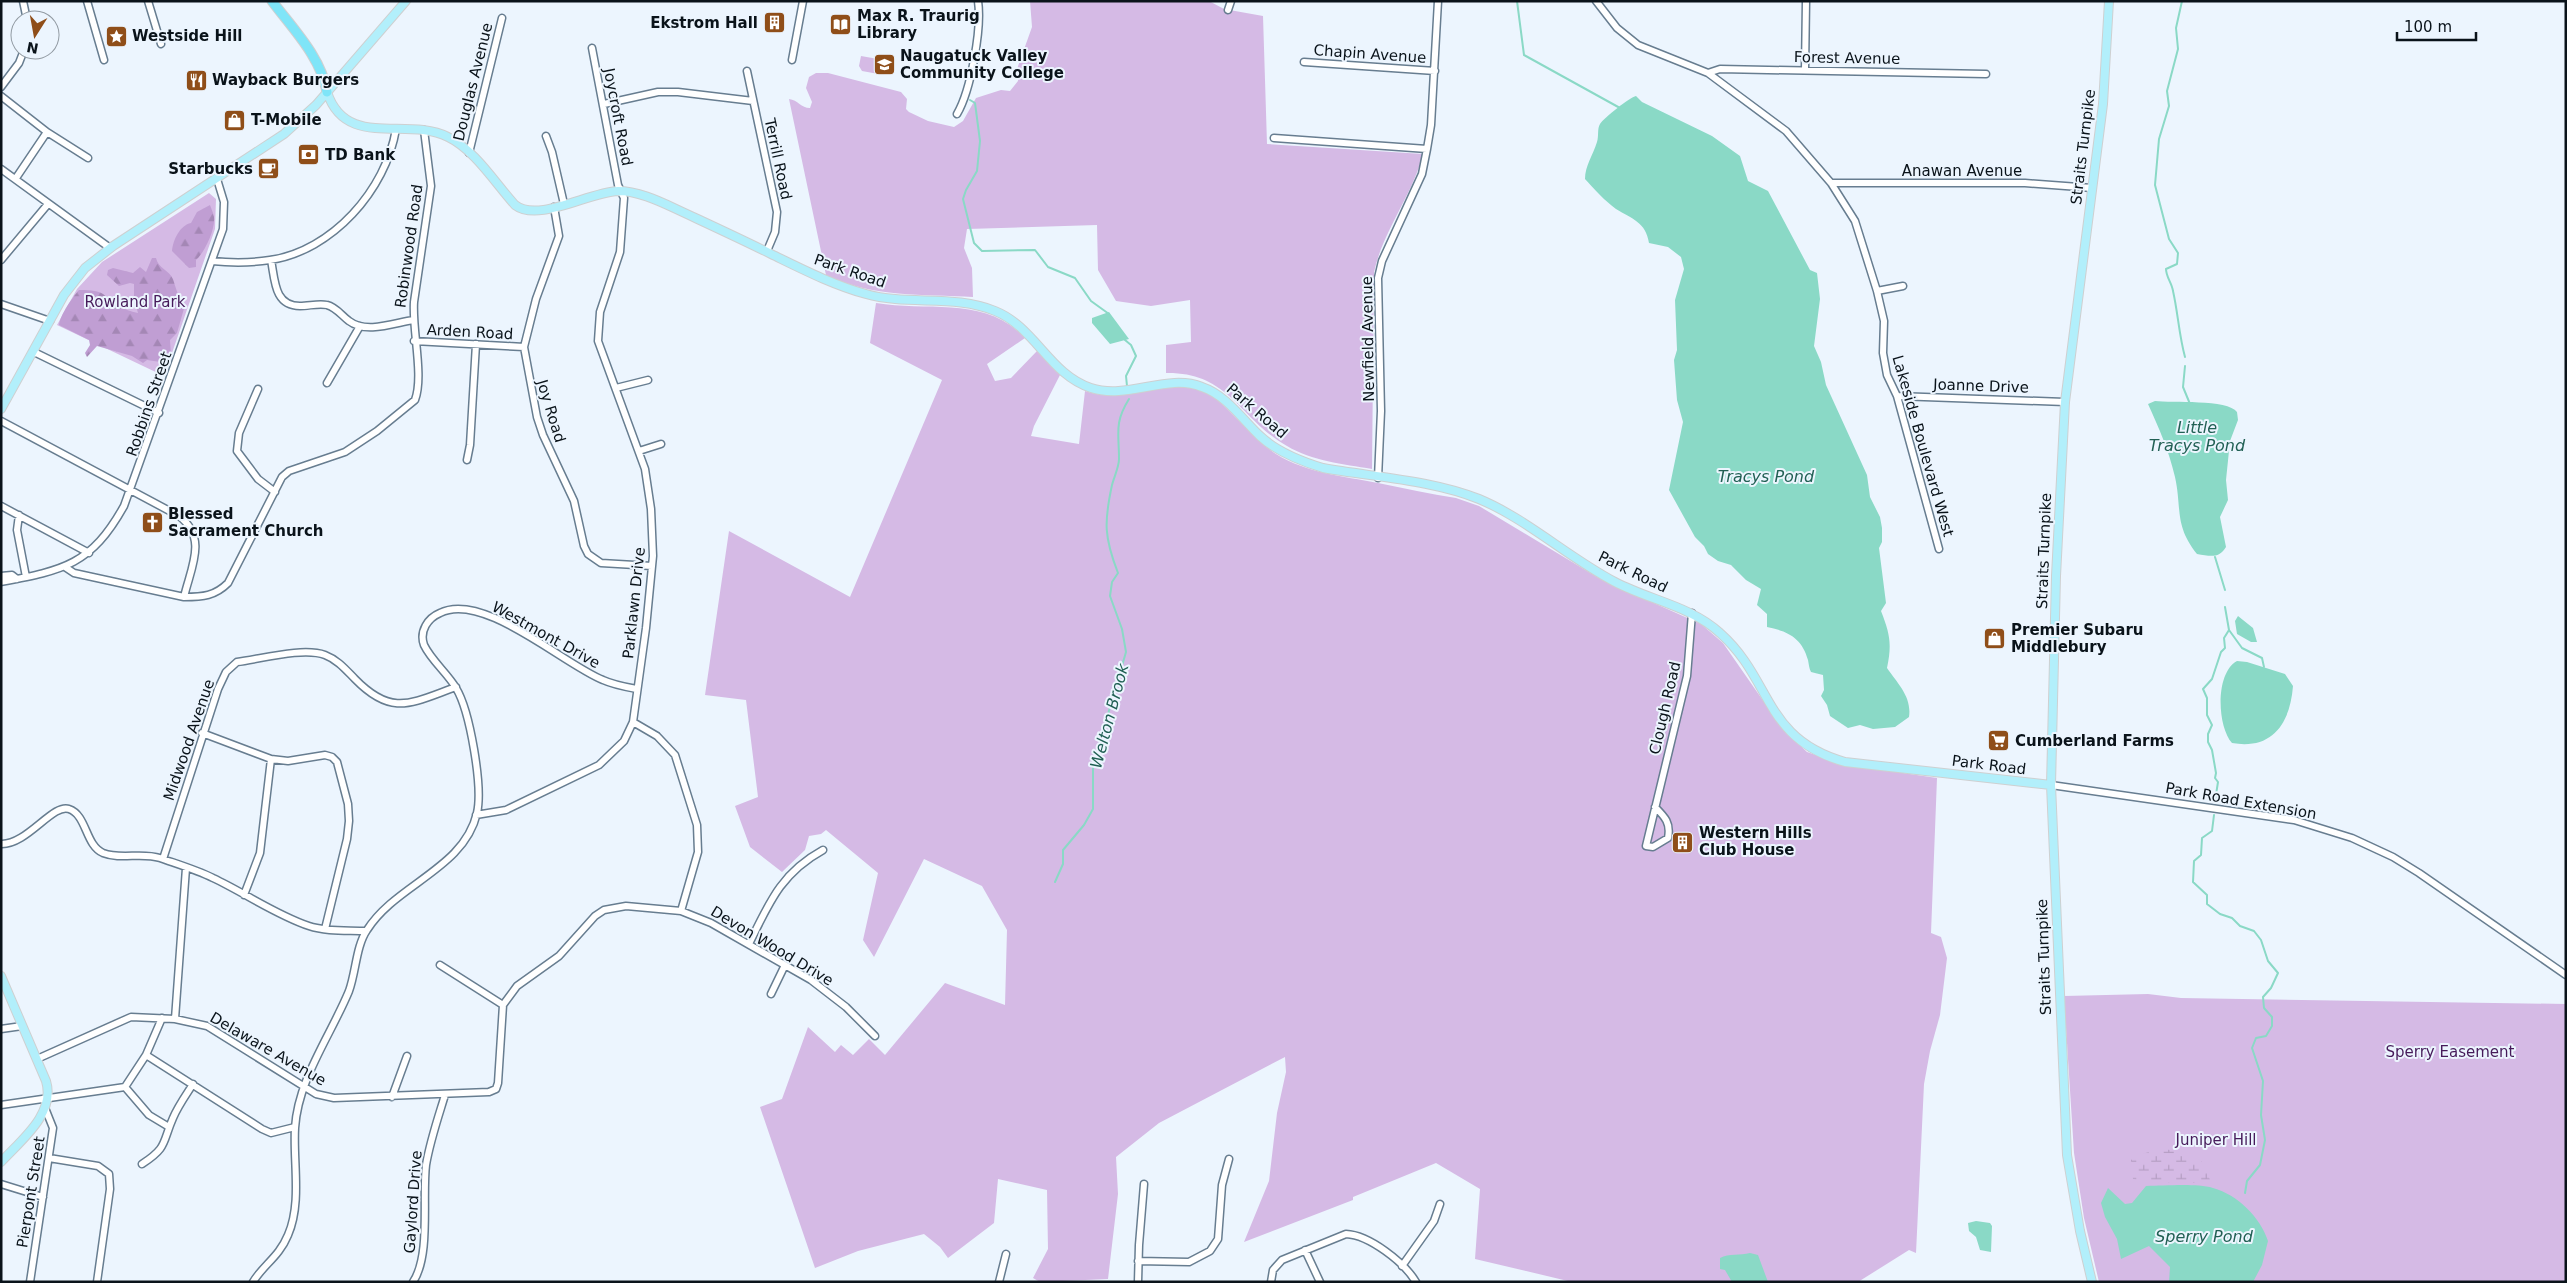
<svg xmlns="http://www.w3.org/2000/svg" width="2567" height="1283" font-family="'DejaVu Sans',sans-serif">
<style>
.green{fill:#d5bae5}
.forest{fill:url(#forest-firs)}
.wetland{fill:url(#wetland-marsh)}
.water{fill:#8ad9c6}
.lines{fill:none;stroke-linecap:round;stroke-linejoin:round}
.stream{stroke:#8ad9c6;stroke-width:2}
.minor-casing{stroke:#677d90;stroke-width:9}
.major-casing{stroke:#ced0d1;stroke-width:10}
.highway-casing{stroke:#ced0d1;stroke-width:11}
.minor{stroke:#fff;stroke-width:6}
.major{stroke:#b2effb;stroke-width:8}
.highway{stroke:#7fe5f8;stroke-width:9}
.labels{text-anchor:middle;stroke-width:4;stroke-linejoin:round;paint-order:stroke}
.poi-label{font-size:15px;font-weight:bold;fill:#0a131a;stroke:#ecf5fe;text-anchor:start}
.street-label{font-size:15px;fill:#0a131a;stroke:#ecf5fe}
.park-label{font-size:15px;fill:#461b5a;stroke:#ecf5fe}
.water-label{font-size:16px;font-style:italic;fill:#216054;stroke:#ecf5fe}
</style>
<defs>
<pattern id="forest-firs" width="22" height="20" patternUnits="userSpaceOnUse" patternTransform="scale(1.25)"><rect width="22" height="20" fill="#c09ed3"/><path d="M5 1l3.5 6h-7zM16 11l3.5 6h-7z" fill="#a487b5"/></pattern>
<pattern id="wetland-marsh" width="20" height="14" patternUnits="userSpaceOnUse" patternTransform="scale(1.25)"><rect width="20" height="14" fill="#d5bae5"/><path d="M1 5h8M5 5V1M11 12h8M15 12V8" fill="none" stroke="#b69fc4"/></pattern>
</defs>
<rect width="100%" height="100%" fill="#ecf5fe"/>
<path class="green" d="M1030 1H1209L1224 9 1263 16 1267 144 1423 154C1412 196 1383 231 1374 272L1372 469C1343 464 1312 461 1287 446 1239 419 1230 372 1166 373V345L1191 342 1190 300 1151 306 1116 301 1098 270 1097 225 967 229 964 248 972 268 973 297C923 294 873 298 826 275L789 99C798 100 801 108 810 108L812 102 806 88 809 77 816 73H828L901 92 907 99 906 109 909 112 928 121 954 127 963 121 976 98 1001 90 1010 91 1018 81 1017 69 1032 27Z
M861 56 878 59V61L894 64 884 75 862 71 859 66Z
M209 193 216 199 215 229 164 376 57 325 77 289 102 262Z
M876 303C929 312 985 295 1025 338L987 364 995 381 1011 378 1037 351 1060 375 1034 426 1031 436 1079 444 1085 391C1124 405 1161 375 1201 390 1223 398 1251 438 1276 454 1307 473 1342 476 1378 483 1404 488 1430 494 1456 498L1479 506 1602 580 1701 624 1723 643 1782 728 1807 752 1842 764 1937 778 1931 933 1941 937 1947 958 1940 1015 1930 1051 1924 1084 1916 1253 1909 1250 1858 1282H1572L1475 1259 1480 1189 1436 1163 1353 1197V1200L1244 1242 1269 1181 1277 1113 1286 1072 1285 1057 1159 1123 1116 1157 1118 1194 1108 1279 1040 1282 1033 1278 1048 1249 1047 1190 998 1179 994 1223 948 1258 940 1247 924 1234 858 1251 815 1268 760 1107 782 1099 808 1027 835 1052 841 1045 853 1055 869 1039 885 1055 945 983 1005 1005 1007 930 982 886 924 859 874 957 863 940 878 873 826 830 821 834 809 836 805 850 782 872 750 847 735 806 758 797 746 700 705 695 729 531 850 597 942 380 870 343Z
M2148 994 2181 998 2566 1004V1282H2099L2084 1218 2074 1153 2064 996Z"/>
<path class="forest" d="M210 205C211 208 212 210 213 213 218 225 205 252 196 260V267L189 268 172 251C173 240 180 225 191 223L197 212Z
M152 258H156C158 268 170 271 173 279 176 288 178 298 185 305L177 333 170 340 171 355 167 363 147 360 143 363 132 356 97 346 87 357 85 353 90 345 89 340 59 325C60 315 72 298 79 290 85 290 98 290 103 294 115 304 123 310 138 313L134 299V284L130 283 119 286 107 275 108 270 113 268 133 273 140 267 146 272Z"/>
<path class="wetland" d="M2163 1149 2184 1152 2204 1163 2211 1183 2151 1182 2133 1179 2131 1160 2141 1154Z"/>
<path class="water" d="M1636 96 1642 102 1712 136 1740 156 1748 181 1768 191 1810 270 1817 273 1820 299 1814 346 1821 362 1826 385 1867 475 1870 497 1880 517 1882 528V542L1879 548 1886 603 1881 611C1890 634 1892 644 1887 668 1898 684 1912 697 1909 717L1895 727 1873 729 1860 725 1848 728 1830 716 1827 705 1821 696 1824 690 1823 675 1811 672C1809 668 1809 665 1808 660 1802 638 1788 631 1767 627V614L1757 605 1761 589 1746 580 1731 565 1718 561 1708 554 1704 546 1695 537 1669 490 1683 422 1677 400 1674 360 1677 350 1675 300 1684 269 1681 257 1668 247 1649 243C1646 222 1632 219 1616 209 1605 201 1594 189 1585 179 1585 166 1593 155 1597 142 1599 136 1597 129 1600 124 1604 118 1630 97 1636 96Z
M1109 312 1129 339 1110 344 1092 323V318Z
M2155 401C2171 403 2228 399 2237 412L2238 420 2230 441 2226 480 2228 500 2220 517 2226 547C2219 559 2210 556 2197 554 2174 525 2182 509 2175 477 2169 451 2159 428 2148 404Z
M2238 616 2253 628 2257 642H2251L2237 634 2235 621Z
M2237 661 2247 662 2285 674 2293 686C2290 724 2272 750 2232 743 2217 726 2215 673 2237 661Z
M2146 1186C2165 1186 2195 1183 2213 1188 2238 1195 2260 1217 2268 1241L2262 1265 2253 1282H2169L2170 1267 2149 1246 2121 1259 2117 1239 2105 1217 2101 1203 2108 1188 2125 1204 2132 1203Z
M1976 1221 1990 1223 1992 1226 1991 1252 1980 1250 1976 1237 1969 1231 1968 1223Z
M1750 1253 1758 1255 1768 1282H1732L1725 1270 1720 1269V1258C1729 1253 1740 1256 1750 1253Z"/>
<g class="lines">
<path class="stream" d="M1517 1 1524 55 1620 108
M2182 1 2176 28 2178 49 2167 91 2169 106 2159 139 2155 185 2169 239 2178 253 2177 264 2166 269C2166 277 2172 283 2173 291 2178 313 2179 335 2185 357
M970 100 975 103 980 141 977 171 966 190 963 199 974 243 982 251 1035 250 1048 267 1075 278 1091 301 1109 314
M1125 340 1131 345 1136 356 1126 376 1127 386
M2185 366 2183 387 2190 404
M2215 557 2225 590
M2229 630 2242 648 2262 658 2264 667
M2215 801 2218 782 2215 778 2216 773 2212 750 2208 742V734L2212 725 2207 715V698L2203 689 2212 679 2221 652 2225 648 2224 638 2229 630 2225 607
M2214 815 2212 831 2202 838 2201 855 2194 861 2193 882 2207 895V904L2220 914 2232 918 2240 926 2254 931 2261 940 2268 961 2278 973 2271 988 2263 997 2264 1008 2272 1017V1026L2266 1036 2256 1038 2252 1048 2263 1081 2261 1115 2265 1140 2260 1165 2247 1181 2245 1193
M1055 882 1063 864V850L1084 825 1093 809V766L1126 652 1122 629 1110 596 1112 582 1118 573C1104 537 1104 522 1112 485 1114 477 1119 467 1119 459 1119 433 1114 423 1129 399"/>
<defs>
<path id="minor" d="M23 1 27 20
M87 1 104 60
M148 1 161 44
M1596 1 1617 28 1638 45 1708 73 1786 131 1831 183 1855 221 1877 291 1884 321 1883 353 1887 375 1897 396 1939 549
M1228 10 1231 1
M792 60 803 1
M1304 62 1435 71
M1805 70 1806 1
M747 71 777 212 775 232 767 251
M1708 73 1720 69 1986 74
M1 87 19 63 24 50
M1 96 47 132 88 158
M604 104 658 92H678L753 101
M957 114C971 90 982 28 978 1
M546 136 552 152 564 204
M1274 138 1427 149
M469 153 502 18
M1 169 110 248
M16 178 47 132
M1831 183H2025L2092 188
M554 207 559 236 536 299 524 347 537 417 543 435 574 501 584 546 588 554 601 563 652 566
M1 260 48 204
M271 260C275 280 274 306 300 306 309 306 319 303 327 305 336 307 342 316 349 321 366 334 394 323 413 320
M212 261C231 263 251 263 270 260 332 251 386 190 396 129
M1877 291 1903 286
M1 304 50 321
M414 341 524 347
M34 352 159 413
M327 383 360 326
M616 388 648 380
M258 389 239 433 237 451 258 479 275 492
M1897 396 2065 402
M1 421 179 516C208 538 191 567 184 597
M639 451 661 444
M467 460 470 445 476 344
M1378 478 1381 411 1378 278 1382 261 1422 174 1427 149 1431 125 1438 1
M1 506 89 553
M19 515 17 530 26 577
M65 567 74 573 184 597C203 597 215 596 228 583L282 477 289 471 345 452 377 431 415 400C424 376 412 330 414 302L431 186 424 130
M1 576 12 575 17 579
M1 582C64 570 91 565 124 506L223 229 224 202 217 179
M633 722 657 736 675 755 697 825 698 852 681 911
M202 733 271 759 288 761 325 755 332 757 337 762 348 804 349 821 347 839 325 929
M2051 785 2294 820 2352 838 2393 857 2419 873 2566 975
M1655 807C1665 817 1671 823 1668 838L1653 847 1646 846 1687 676 1692 613
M476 815 506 810 599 765 624 741 633 722 646 628 653 556 651 509 645 469 598 341 600 312 620 252 624 198 618 185 592 48
M1 844C27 845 53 803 69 809 87 815 85 845 103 853 121 860 141 852 160 858 177 864 197 870 213 878 245 893 276 915 309 926 327 932 348 930 366 931
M163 859 218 689 226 672 237 662C261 659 303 647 325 655 338 660 346 670 355 679 392 717 411 703 456 687
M244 895 260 853 271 759
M749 944C769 903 781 873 823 850
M771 994 785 965
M503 1005 517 986 559 956 595 916 604 910 626 906 681 911 711 923 811 980 846 1007 875 1036
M175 1019 186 868
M1 1029 22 1026
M146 1055 262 1129 271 1133 295 1127
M37 1059 131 1017 175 1019 207 1026 316 1094 334 1098 489 1092 496 1089 498 1083 503 1005 440 965
M125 1087 146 1055 162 1018
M392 1097 407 1056
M1 1105 125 1087 149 1115 169 1127
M49 1158 98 1166 109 1174 110 1189 97 1282
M142 1164C168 1147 162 1143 173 1118 178 1106 186 1095 193 1084
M1 1184 43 1197
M1305 1250 1320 1282
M1138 1261 1189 1262 1210 1251 1218 1239 1222 1185 1229 1159
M1402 1266 1434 1221 1440 1204
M30 1282 53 1128 45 1108
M253 1282C263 1265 279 1257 288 1235 302 1203 293 1162 295 1128 298 1079 331 1035 349 991 356 972 356 946 367 930 396 884 464 869 477 813 483 787 470 711 456 688 448 674 431 660 424 645 419 631 428 618 440 613 483 591 563 664 603 680 614 685 626 687 637 689
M413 1282C431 1255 422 1198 426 1165 430 1141 438 1118 445 1095
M999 1282 1006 1254
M1138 1282 1139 1245 1144 1184
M1271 1282 1273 1270 1282 1260 1346 1234C1369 1235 1404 1262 1416 1282"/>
<path id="major" d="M327 92C346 150 407 116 448 137 475 150 495 183 515 205 538 223 589 192 618 191 637 191 657 200 674 208 706 223 739 238 771 254 802 269 833 285 866 294 908 306 955 294 995 311 1035 327 1050 375 1091 388 1128 400 1167 373 1202 387 1226 395 1242 419 1260 436 1277 452 1300 461 1323 468 1373 477 1432 480 1479 499 1527 519 1569 558 1615 582 1649 600 1691 606 1720 633 1773 680 1763 739 1845 762L2051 785
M1 409 64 295 85 268 113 246 284 134 316 105 406 1
M1 976 46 1081C56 1114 20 1141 1 1162
M2092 1282 2080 1231 2067 1155 2051 785 2056 576 2065 402 2103 104 2109 1"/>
<path id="highway" d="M272 1C293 29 321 57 327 92"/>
</defs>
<use href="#minor" class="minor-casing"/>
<use href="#major" class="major-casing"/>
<use href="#highway" class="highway-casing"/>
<use href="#minor" class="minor"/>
<use href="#major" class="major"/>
<use href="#highway" class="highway"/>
</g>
<defs>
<symbol id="building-square" viewBox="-11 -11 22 22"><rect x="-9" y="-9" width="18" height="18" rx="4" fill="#8f4e19" stroke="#ecf5fe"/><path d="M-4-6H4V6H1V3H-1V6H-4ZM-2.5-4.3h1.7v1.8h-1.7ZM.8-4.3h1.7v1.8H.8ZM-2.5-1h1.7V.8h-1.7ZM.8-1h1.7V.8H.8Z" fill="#fff"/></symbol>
<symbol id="library-square" viewBox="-11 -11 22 22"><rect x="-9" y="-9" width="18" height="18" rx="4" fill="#8f4e19" stroke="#ecf5fe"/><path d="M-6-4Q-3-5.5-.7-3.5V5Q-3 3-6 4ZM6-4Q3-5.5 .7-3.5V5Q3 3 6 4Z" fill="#fff"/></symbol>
<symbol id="sight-square" viewBox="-11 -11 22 22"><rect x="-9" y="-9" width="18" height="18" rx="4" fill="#8f4e19" stroke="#ecf5fe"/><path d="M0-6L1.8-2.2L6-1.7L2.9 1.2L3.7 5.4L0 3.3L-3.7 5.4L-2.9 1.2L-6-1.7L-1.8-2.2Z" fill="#fff"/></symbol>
<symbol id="university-square" viewBox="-11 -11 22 22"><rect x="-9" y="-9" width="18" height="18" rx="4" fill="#8f4e19" stroke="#ecf5fe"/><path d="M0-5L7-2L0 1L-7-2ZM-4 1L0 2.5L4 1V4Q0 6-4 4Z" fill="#fff"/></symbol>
<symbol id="restaurant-square" viewBox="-11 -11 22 22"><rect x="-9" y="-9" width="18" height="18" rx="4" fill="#8f4e19" stroke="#ecf5fe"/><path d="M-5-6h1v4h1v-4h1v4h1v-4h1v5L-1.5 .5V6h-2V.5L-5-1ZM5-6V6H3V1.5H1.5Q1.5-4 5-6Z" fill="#fff"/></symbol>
<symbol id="shop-square" viewBox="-11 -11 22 22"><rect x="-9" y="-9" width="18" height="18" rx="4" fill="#8f4e19" stroke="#ecf5fe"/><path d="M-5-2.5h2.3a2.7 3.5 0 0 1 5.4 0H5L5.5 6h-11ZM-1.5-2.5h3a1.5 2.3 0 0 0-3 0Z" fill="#fff"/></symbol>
<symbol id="bank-square" viewBox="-11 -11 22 22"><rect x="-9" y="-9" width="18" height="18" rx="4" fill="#8f4e19" stroke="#ecf5fe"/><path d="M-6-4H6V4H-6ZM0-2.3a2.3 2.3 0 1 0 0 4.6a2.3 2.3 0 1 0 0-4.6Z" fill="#fff"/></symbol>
<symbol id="cafe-square" viewBox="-11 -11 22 22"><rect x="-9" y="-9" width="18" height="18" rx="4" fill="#8f4e19" stroke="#ecf5fe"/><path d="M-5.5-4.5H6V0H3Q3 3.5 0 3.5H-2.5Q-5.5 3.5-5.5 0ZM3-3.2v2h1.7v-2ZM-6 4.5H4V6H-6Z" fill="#fff"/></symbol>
<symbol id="church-square" viewBox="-11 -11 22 22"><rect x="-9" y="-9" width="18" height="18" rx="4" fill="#8f4e19" stroke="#ecf5fe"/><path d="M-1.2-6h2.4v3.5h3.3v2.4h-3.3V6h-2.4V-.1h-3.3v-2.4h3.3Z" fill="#fff"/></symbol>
<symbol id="supermarket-square" viewBox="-11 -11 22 22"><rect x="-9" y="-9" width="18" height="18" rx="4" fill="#8f4e19" stroke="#ecf5fe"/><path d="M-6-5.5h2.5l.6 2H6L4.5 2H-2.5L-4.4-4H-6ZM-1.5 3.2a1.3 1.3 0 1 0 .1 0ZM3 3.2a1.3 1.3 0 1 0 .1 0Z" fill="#fff"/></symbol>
</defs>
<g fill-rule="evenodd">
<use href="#building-square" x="762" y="10" width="25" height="25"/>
<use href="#library-square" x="828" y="12" width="25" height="25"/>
<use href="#sight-square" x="104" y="24" width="25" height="25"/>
<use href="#university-square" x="872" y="52" width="25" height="25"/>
<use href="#restaurant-square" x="184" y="68" width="25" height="25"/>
<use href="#shop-square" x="222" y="108" width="25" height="25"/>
<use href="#bank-square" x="296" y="142" width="25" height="25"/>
<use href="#cafe-square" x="256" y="156" width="25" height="25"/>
<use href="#church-square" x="140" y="510" width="25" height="25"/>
<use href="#shop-square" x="1982" y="626" width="25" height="25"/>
<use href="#supermarket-square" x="1986" y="728" width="25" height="25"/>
<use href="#building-square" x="1670" y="830" width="25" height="25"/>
</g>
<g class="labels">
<g class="poi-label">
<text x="857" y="21">Max R. Traurig<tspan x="857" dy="17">Library</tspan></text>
<text x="758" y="28" text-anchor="end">Ekstrom Hall</text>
<text x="132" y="41">Westside Hill</text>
<text x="900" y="61">Naugatuck Valley<tspan x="900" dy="17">Community College</tspan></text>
<text x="212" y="85">Wayback Burgers</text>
<text x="251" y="125">T-Mobile</text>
<text x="325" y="160">TD Bank</text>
<text x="253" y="174" text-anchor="end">Starbucks</text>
<text x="168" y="519">Blessed<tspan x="168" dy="17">Sacrament Church</tspan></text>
<text x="2011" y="635">Premier Subaru<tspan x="2011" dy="17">Middlebury</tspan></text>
<text x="2015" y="746">Cumberland Farms</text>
<text x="1699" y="838">Western Hills<tspan x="1699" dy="17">Club House</tspan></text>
</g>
<g class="street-label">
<text transform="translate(1370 54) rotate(4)" y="5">Chapin Avenue</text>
<text transform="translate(1847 58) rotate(1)" y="5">Forest Avenue</text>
<text transform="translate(473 82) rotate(-76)" y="5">Douglas Avenue</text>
<text transform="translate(618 117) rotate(79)" y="5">Joycroft Road</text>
<text transform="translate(2083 147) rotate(-83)" y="5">Straits Turnpike</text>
<text transform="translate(778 159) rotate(78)" y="5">Terrill Road</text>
<text x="1962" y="176">Anawan Avenue</text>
<text transform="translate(409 246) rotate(-82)" y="5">Robinwood Road</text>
<text transform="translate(850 271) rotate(19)" y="5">Park Road</text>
<text transform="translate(470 332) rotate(3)" y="5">Arden Road</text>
<text transform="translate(1368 339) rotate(-91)" y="5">Newfield Avenue</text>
<text transform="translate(1981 386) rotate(2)" y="5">Joanne Drive</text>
<text transform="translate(149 404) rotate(-71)" y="5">Robbins Street</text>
<text transform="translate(551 411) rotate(73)" y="5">Joy Road</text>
<text transform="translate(1257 411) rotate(41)" y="5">Park Road</text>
<text transform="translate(1923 446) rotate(74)" y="5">Lakeside Boulevard West</text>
<text transform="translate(2044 551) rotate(-88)" y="5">Straits Turnpike</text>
<text transform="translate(1633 572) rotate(26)" y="5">Park Road</text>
<text transform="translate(634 603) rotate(-84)" y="5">Parklawn Drive</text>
<text transform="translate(546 635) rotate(29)" y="5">Westmont Drive</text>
<text transform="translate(1665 708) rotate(-77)" y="5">Clough Road</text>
<text transform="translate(189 740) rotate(-71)" y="5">Midwood Avenue</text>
<text transform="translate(1989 765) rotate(7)" y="5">Park Road</text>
<text transform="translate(2241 801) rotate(10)" y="5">Park Road Extension</text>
<text transform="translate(772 946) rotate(31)" y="5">Devon Wood Drive</text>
<text transform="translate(2044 957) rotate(-92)" y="5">Straits Turnpike</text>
<text transform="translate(268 1049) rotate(30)" y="5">Delaware Avenue</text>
<text transform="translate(31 1192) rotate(-81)" y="5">Pierpont Street</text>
<text transform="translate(413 1202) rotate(-86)" y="5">Gaylord Drive</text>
</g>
<g class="park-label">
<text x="135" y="307">Rowland Park</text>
<text x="2450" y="1057">Sperry Easement</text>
<text x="2216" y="1145">Juniper Hill</text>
</g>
<g class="water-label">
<text x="2197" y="433">Little<tspan x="2197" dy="18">Tracys Pond</tspan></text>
<text x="1766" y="482">Tracys Pond</text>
<text transform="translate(1109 716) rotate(-75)" y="6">Welton Brook</text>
<text x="2204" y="1242">Sperry Pond</text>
</g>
</g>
<rect width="2567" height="1283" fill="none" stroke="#0a131a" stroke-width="5"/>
<g transform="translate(35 35) rotate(191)"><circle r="24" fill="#ecf5fe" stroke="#929ba3"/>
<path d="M0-4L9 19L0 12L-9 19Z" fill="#8f4e19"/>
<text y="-8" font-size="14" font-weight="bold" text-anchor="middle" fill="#0a131a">N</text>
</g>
<path d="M2397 32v8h79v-8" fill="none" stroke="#0a131a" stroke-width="2.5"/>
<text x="2404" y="32" font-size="15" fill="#0a131a" stroke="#ecf5fe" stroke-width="4" paint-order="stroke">100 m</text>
</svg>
